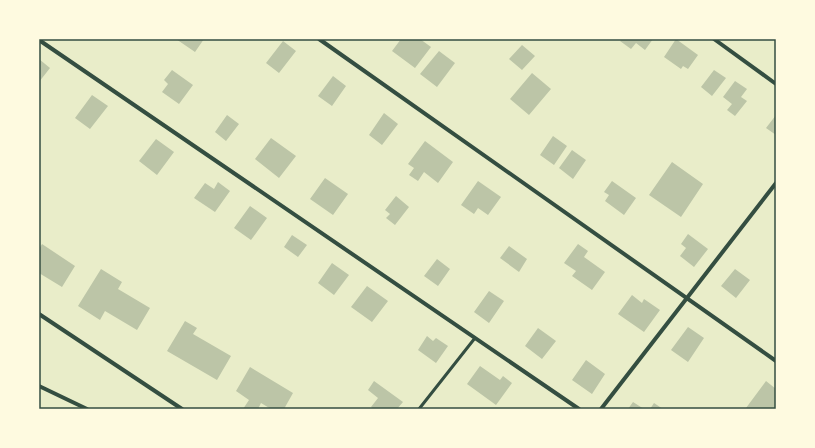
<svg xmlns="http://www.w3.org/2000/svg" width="815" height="448" font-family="'Sofia Sans Condensed',sans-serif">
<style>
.building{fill:#bcc5a7}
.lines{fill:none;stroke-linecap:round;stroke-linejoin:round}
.service{stroke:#344e41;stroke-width:3}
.minor{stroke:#344e41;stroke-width:4}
.neatline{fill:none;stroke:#344e41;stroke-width:1.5}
</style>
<rect width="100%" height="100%" fill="#e9edc9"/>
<path class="building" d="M176 39H204L195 52Z
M401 39H420L431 47 415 68 392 51Z
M622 39H653L645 50 636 43 631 49 620 41Z
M676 39 698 55 688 69 683 66 681 69 664 57Z
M283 41 296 51 279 73 266 63Z
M522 45 535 56 522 70 509 59Z
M439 51 455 63 437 87 420 74Z
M39 59 50 68 39 82Z
M172 70 193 85 179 104 162 92 168 84 164 80Z
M714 70 726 78 712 96 701 87Z
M532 73 551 89 529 115 510 99Z
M333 76 346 86 332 106 318 96Z
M735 81 747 89 741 97 747 101 735 116 727 110 732 104 723 97Z
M92 95 108 106 90 129 75 118Z
M384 113 398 124 382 145 369 135Z
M227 115 239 124 226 141 215 132Z
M776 115V135L766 128Z
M553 136 567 146 554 165 540 155Z
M271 138 296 156 279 178 255 159Z
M156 139 174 152 157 175 139 161Z
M425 141 453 162 438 183 424 172 418 181 409 175 414 168 408 164Z
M572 150 586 160 573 179 559 168Z
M672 162 703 184 681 217 649 195Z
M325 178 348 194 333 215 310 199Z
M478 181 501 197 488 215 478 208 474 214 461 205Z
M612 181 636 198 624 215 605 201 609 195 604 192Z
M218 182 230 191 215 212 194 198 205 183 214 189Z
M396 196 409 207 395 225 386 218 390 214 385 210Z
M250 206 267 218 251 240 234 228Z
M688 234 708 249 694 267 680 256 686 248 681 244Z
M292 235 307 245 298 257 284 247Z
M42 244 75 266 62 287 39 273V249Z
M578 244 588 251 584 257 605 272 592 290 572 276 576 271 564 263Z
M509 246 527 259 519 272 500 258Z
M437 259 450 269 438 286 424 276Z
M332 263 349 275 334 295 318 283Z
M101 269 122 282 118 289 150 308 137 330 105 311 100 320 78 306Z
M735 269 750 280 736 298 721 286Z
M367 286 388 301 372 322 351 307Z
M489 291 504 301 489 323 474 312Z
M632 295 642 303 644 299 660 310 644 332 618 314Z
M185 321 197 328 193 334 231 356 217 380 167 351Z
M688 327 704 338 688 362 671 350Z
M538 328 556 341 542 359 525 346Z
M427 336 433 341 436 338 448 346 436 363 418 350Z
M586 360 605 374 592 394 572 380Z
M480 366 500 380 503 376 512 383 496 405 467 384Z
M250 367 293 393 284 409H271L261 403 258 409H243L249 400 236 391Z
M374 381 403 402 397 409H374L371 407 378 398 368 390Z
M766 381 776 389V406L774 409H747L746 408Z
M633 402 644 409H628Z
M654 403 663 409H650Z"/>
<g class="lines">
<path class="service" d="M419 409 475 338"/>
<path class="minor" d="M319 39 776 361
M714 39 776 84
M39 40 579 409
M39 314 182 409
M39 386 87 409
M601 409 776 183"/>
</g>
<rect width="815" height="448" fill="none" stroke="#fefae0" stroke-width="80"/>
<rect x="40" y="40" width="735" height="368" class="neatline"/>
</svg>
